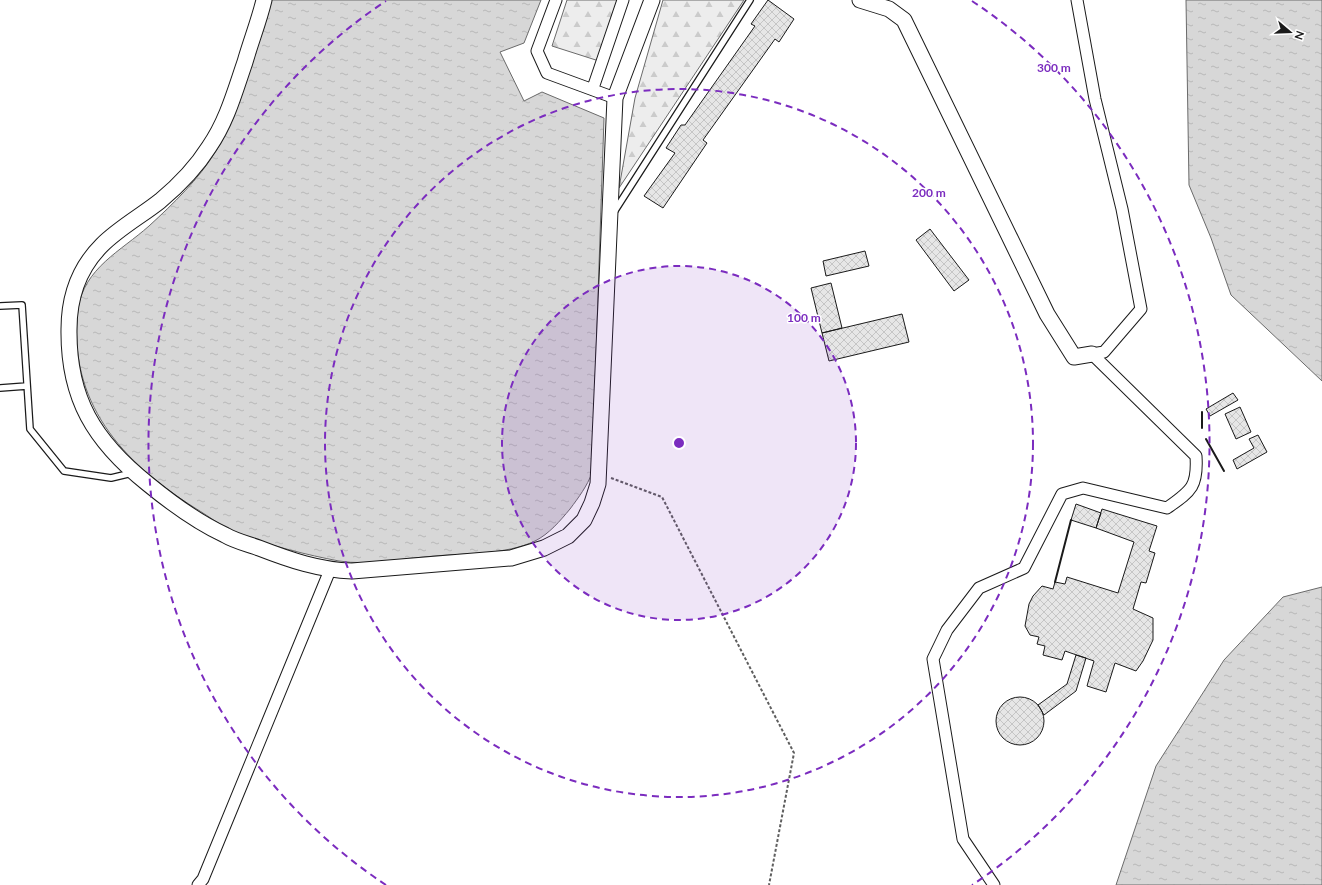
<svg xmlns="http://www.w3.org/2000/svg" width="1322" height="885" font-family="Lato,sans-serif">
<style>
.forest{fill:url(#forest-firs);stroke:#6a6a6a}
.water{fill:url(#water-ripples);stroke:#6a6a6a}
.building{fill:url(#building-cross-hatch);stroke:#1a1a1a}
.lines{fill:none;stroke-linecap:round;stroke-linejoin:round}
.lane-casing{stroke:#1a1a1a;stroke-width:8}
.street-casing{stroke:#1a1a1a;stroke-width:13}
.secondary-casing{stroke:#1a1a1a;stroke-width:17}
.path{stroke:#5f5f5f;stroke-width:2;stroke-dasharray:3 2;stroke-linecap:butt}
.lane{stroke:#fff;stroke-width:5.5}
.street{stroke:#fff;stroke-width:11}
.secondary{stroke:#fff;stroke-width:15}
.wall{stroke:#1a1a1a;stroke-width:2}
.ring{fill:none;stroke:#7b2cbf;stroke-width:2;stroke-dasharray:7 5}
.centre{fill:#7b2cbf;stroke:#fff;stroke-width:2}
.ring-label{font-size:12px;text-anchor:middle;font-weight:bold;fill:#7b2cbf;stroke:#fff;stroke-width:3;stroke-linejoin:round;paint-order:stroke}
</style>
<defs>
<pattern id="forest-firs" width="22" height="20" patternUnits="userSpaceOnUse"><rect width="22" height="20" fill="#ededed"/><path d="M5 1l3.5 6h-7zM16 11l3.5 6h-7z" fill="#cbcbcb"/></pattern>
<pattern id="water-ripples" width="26" height="14" patternUnits="userSpaceOnUse"><rect width="26" height="14" fill="#d7d7d7"/><path d="M2 4q2-2 4 0t4 0M15 11q2-2 4 0t4 0" fill="none" stroke="#b8b8b8"/></pattern>
<pattern id="building-cross-hatch" width="8" height="8" patternUnits="userSpaceOnUse"><rect width="8" height="8" fill="#e6e6e6"/><path d="M0 0l8 8M0 8l8-8" fill="none" stroke="#c5c5c5"/></pattern>
</defs>
<rect width="100%" height="100%" fill="#fff"/>
<path class="forest" d="M567 0H618L599 61 552 46Z
M663 0H744L619 188 635 98Z"/>
<path class="water" d="M269 0H541L524 43 500 52 524 101 542 92 604 118 592 473C587 486 579 497 570 509 560 521 549 534 535 541 505 555 467 553 435 556 405 558 369 566 339 561 307 555 272 546 241 535 225 529 210 517 195 508 122 462 67 402 78 309 84 268 121 251 149 226 173 204 199 179 216 151 241 109 255 47 269 0Z
M1186 0H1322V381L1231 295 1211 238 1189 185Z
M1322 587V885H1116L1156 766 1224 660 1283 597Z"/>
<path class="building" d="M768 0 794 19 779 42 775 39 703 140 707 143 663 208 644 196 675 153 666 148 681 125H685L755 26 751 24Z
M930 229 969 280 954 291 916 240Z
M865 251 869 266 826 276 823 261Z
M831 283 842 328 822 333 811 288Z
M902 314 909 342 829 361 822 333Z
M1233 393 1238 400 1210 416 1206 409Z
M1240 407 1251 432 1236 439 1225 414Z
M1258 435 1267 452 1237 469 1233 460 1254 448 1249 439Z
M1076 504 1101 513 1096 528 1071 520Z
M1102 509 1157 526 1149 551 1155 553 1146 583 1141 582 1133 609 1153 618V640L1143 661 1136 671 1115 663 1106 692 1087 686 1094 661 1065 651 1062 660 1043 655 1045 646 1037 644 1039 637 1030 635 1025 626 1029 604 1033 596 1042 586 1053 589 1055 582 1065 584 1067 577 1118 593 1134 542 1096 528Z
M1076 655 1086 658 1076 691 1044 715 1038 705 1067 684Z
M996 721a24 24 0 1 1 48 0a24 24 0 1 1-48 0Z"/>
<g class="lines">
<defs>
<path id="lane" d="M614 212 750 0
M0 306 22 305 30 429 64 471 111 478 132 473
M0 388 27 386"/>
<path id="street" d="M556 0 537 51 547 73 615 98
M1077 0 1095 99 1122 209 1141 309 1104 352 1092 354
M593 88 623 0
M198 885 203 879 330 570
M994 885 963 839 933 659 947 630 979 588 1024 568 1062 494 1083 488 1167 508C1191 491 1198 487 1196 456L1092 354"/>
<path id="secondary" d="M264 0C259 21 251 41 245 62 235 91 227 121 209 147 197 166 178 186 160 201 141 216 119 228 102 245 79 268 69 297 69 329 68 398 94 441 148 484 170 502 199 523 225 535 235 541 248 544 259 548 290 560 319 570 352 571L511 558 544 548 568 536 584 520 592 503 598 484 615 98 652 0
M860 0 889 9 904 20 1047 314 1074 357 1092 354"/>
</defs>
<use href="#lane" class="lane-casing"/>
<use href="#street" class="street-casing"/>
<use href="#secondary" class="secondary-casing"/>
<path class="path" d="M611 478 662 497 794 753 769 885"/>
<use href="#lane" class="lane"/>
<use href="#street" class="street"/>
<use href="#secondary" class="secondary"/>
<path class="wall" d="M1202 428V412
M1206 439 1224 471
M1055 582 1071 520"/>
</g>
<circle cx="679" cy="443" r="177" fill="#7b2cbf" fill-opacity=".12"/>
<g class="ring">
<circle cx="679" cy="443" r="177"/>
<circle cx="679" cy="443" r="354"/>
<path d="M386 885A530 530 0 0 1 386 1M972 1A530 530 0 0 1 972 885"/>
</g>
<circle cx="679" cy="443" r="6" class="centre"/>
<g class="ring-label">
<text x="1054" y="72">300 m</text>
<text x="929" y="197">200 m</text>
<text x="804" y="322">100 m</text>
</g>
<g transform="translate(1290 32) rotate(109)" stroke="#ffffff" stroke-width="3" paint-order="stroke">
<path d="M0-3L7 15L0 10L-7 15Z" fill="#1a1a1a"/>
<text y="-6" font-size="11" font-weight="bold" text-anchor="middle" fill="#1a1a1a">N</text>
</g>
</svg>
